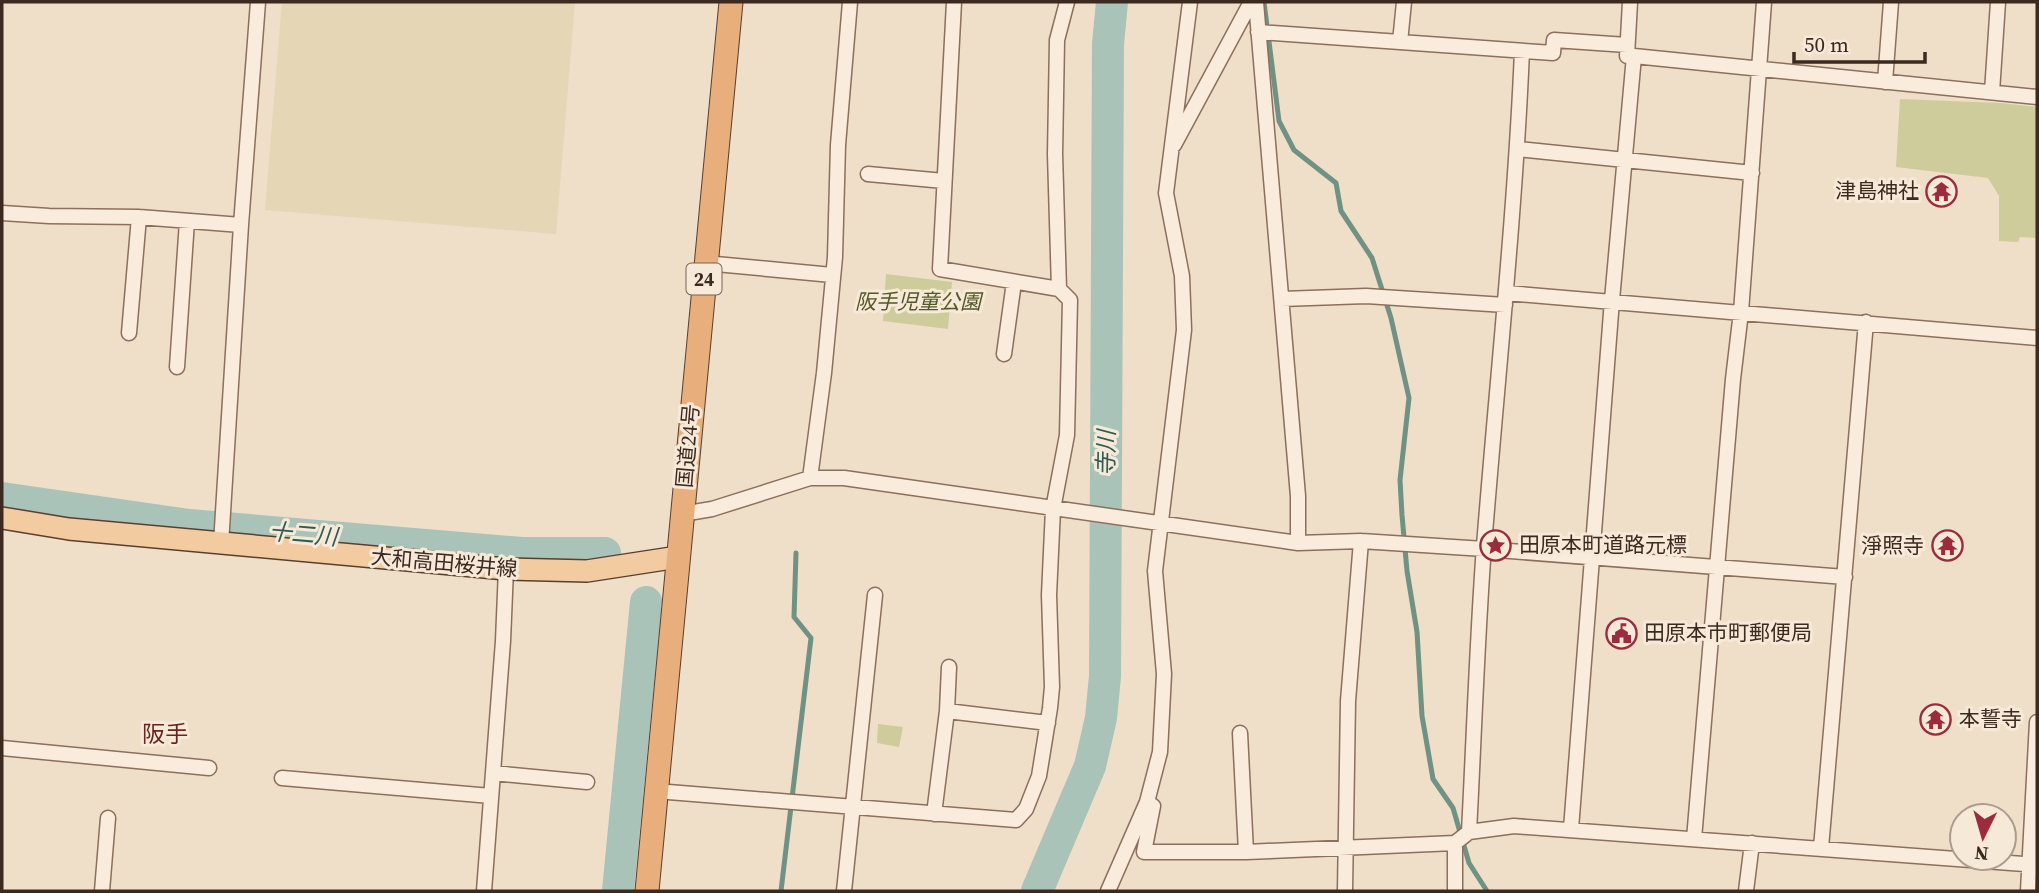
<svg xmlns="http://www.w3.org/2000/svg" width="2039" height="893" font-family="'Source Serif 4','Noto Sans JP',serif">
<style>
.farmland{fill:#e5d6b5}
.green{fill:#cecc9b}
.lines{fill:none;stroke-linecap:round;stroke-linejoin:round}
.stream{stroke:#6f9284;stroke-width:5}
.river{stroke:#a9c3b8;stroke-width:32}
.minor-casing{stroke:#8c6f5c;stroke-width:17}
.primary-casing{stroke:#5a3e30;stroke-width:24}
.trunk-casing{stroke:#5a3e30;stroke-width:25}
.minor{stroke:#f9ecdc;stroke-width:14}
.primary{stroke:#f2cca0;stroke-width:21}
.trunk{stroke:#e8ae7c;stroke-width:23}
.labels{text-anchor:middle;stroke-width:6;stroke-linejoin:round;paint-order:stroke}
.shield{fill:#f6e9d8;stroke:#746357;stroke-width:2}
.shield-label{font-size:19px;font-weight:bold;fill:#3c2920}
.poi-label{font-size:21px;fill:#3c2920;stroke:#f6e9d8;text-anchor:start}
.park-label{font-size:21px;font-style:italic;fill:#535827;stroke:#f6e9d8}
.street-label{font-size:21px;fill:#3c2920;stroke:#f6e9d8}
.water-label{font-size:23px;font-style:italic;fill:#2f5c52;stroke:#f6e9d8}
.neighbourhood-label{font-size:23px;fill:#69241f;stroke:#f6e9d8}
</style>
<rect width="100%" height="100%" fill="#efdec8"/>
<path class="farmland" d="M282 2H575L556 234 265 210Z"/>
<path class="green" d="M1900 99 2001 103 2037 107V238L2020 237 2018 242 1999 241V196L1988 178 1896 167Z
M886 274 952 282 948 329 883 321Z
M878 724 903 727 899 747 877 743Z"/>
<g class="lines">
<path class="stream" d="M1264 2 1279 121 1294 150 1336 183 1341 211 1372 258 1391 318 1409 398 1400 480 1402 515 1407 571 1417 632 1422 716 1433 779 1453 808 1469 863 1487 891
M781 891 811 638 794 617 796 553"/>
<path class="river" d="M2 498 189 525 522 553H605
M618 891 646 602
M1037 891 1090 766 1101 718 1105 676 1108 44 1112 2"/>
<defs>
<path id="minor" d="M954 2 940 269 1059 289 1055 154 1057 40 1067 2
M1256 2 1298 496V543
M1404 2 1400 42 1553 53 1554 40 1627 45
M1258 32 1400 42
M1634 56 2037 97
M1885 82 1891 2
M1992 92 1998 2
M1174 145 1251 2
M1518 149 1752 173
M868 174 944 181
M2 213 49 216 139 217 241 225
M705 263 832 275
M1507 293 2037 338
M1282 299 1366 296 1505 305
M129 333 139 217
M1004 354 1014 282
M177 367 187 221
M810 478 824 373 835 257 838 145 850 2
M682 514 712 509 810 478H844L1298 543 1361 541 1484 549 1845 577
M221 544 241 225 258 2
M947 711 1048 723
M1240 733 1246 852
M2 748 209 768
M493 773 587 782
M282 778 491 796
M656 791 1016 820 1026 809 1039 776 1050 708 1052 687 1049 595 1053 509 1067 435 1070 300 1059 289
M1147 802 1153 806 1144 852H1246L1455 843 1469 832 1514 826 2037 865
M934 814 947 711 949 667
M1571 829 1612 300 1634 56H1627L1630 2
M1469 832C1474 737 1477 641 1484 546 1497 381 1515 216 1522 51
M1694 839 1733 379 1741 312 1764 2
M1821 848 1866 322
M102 891 108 818
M484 891 503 641 506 569
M844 891 875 595
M1108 891 1147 802 1160 752 1164 674 1155 571 1184 330 1182 276 1166 193 1190 2
M1345 891 1348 701 1361 541
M1455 891V843
M1746 891 1752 843
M2028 891 2037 722"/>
<path id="primary" d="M2 518 69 529 506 569 587 571 678 557"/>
<path id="trunk" d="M647 891 731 2"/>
</defs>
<use href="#minor" class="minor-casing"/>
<use href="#primary" class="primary-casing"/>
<use href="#trunk" class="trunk-casing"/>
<use href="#minor" class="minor"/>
<use href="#primary" class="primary"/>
<use href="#trunk" class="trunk"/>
</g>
<defs>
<symbol id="temple-ring" viewBox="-11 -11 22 22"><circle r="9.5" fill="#f6e9d8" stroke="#9b2c3d" stroke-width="1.5"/><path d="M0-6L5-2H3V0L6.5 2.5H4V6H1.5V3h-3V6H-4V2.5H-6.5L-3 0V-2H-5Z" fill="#9b2c3d"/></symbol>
<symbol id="sight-ring" viewBox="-11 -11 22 22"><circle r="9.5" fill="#f6e9d8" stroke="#9b2c3d" stroke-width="1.5"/><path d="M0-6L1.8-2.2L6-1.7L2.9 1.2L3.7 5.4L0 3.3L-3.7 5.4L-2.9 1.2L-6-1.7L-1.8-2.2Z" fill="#9b2c3d"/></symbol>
<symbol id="civic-ring" viewBox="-11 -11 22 22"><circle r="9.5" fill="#f6e9d8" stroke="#9b2c3d" stroke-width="1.5"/><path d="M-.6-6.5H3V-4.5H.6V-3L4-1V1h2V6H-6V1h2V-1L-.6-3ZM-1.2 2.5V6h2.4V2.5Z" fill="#9b2c3d"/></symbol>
</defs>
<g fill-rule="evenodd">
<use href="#temple-ring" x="1924" y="174" width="35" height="35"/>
<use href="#sight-ring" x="1478" y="528" width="35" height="35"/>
<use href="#temple-ring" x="1930" y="528" width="35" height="35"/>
<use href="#civic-ring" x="1604" y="616" width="35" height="35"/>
<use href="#temple-ring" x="1918" y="702" width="35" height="35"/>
</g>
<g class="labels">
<rect class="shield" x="686.5" y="263.5" width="35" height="31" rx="5"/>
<g class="shield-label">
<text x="704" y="286">24</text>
</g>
<g class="poi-label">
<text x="1919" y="198" text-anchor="end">津島神社</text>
<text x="1519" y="552">田原本町道路元標</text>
<text x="1924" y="553" text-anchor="end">淨照寺</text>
<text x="1644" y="640">田原本市町郵便局</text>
<text x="1959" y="726">本誓寺</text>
</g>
<g class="park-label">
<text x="918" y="309">阪手児童公園</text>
</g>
<g class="street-label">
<text transform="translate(688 446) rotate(-85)" y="7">国道24号</text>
<text transform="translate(444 563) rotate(5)" y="7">大和高田桜井線</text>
</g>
<g class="water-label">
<text transform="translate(1106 453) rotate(-89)" y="8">寺川</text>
<text transform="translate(303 534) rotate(5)" y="8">十二川</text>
</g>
<g class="neighbourhood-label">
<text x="165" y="742">阪手</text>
</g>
</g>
<rect width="2039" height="893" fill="none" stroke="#3c2920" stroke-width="7"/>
<g transform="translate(1983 837) rotate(185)"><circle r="33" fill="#f6e9d8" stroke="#ac9c8e" stroke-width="2"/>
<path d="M0-5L12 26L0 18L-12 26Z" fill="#9b2c3d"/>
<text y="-10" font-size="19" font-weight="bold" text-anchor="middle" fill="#3c2920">N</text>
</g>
<path d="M1794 52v10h131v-10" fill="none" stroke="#3c2920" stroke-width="3.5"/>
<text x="1804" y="52" font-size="21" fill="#3c2920" stroke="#f6e9d8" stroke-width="5" paint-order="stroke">50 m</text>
</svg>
